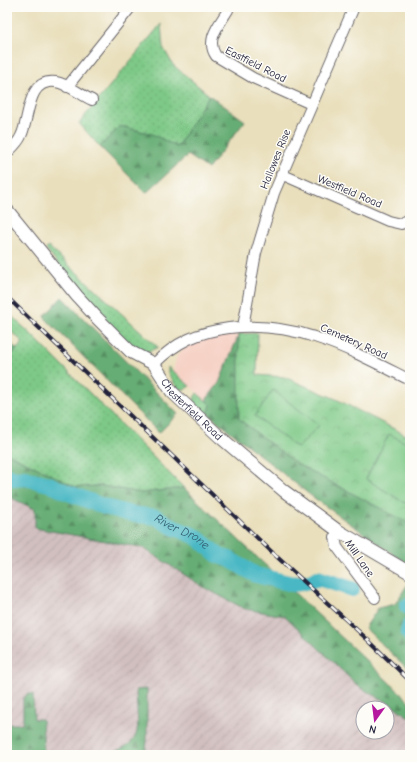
<svg xmlns="http://www.w3.org/2000/svg" width="417" height="762" font-family="'Comic Neue',sans-serif">
<style>
.built{fill:#f6d1c5}
.industrial{fill:url(#industrial-furrows);fill-rule:evenodd}
.grass{fill:url(#grass-dots);stroke:#507661}
.forest{fill:url(#forest-firs);stroke:#446858}
.park{fill:url(#park-crowns);stroke:#507661}
.pitch{fill:#7ec987;stroke:#507661}
.lines{fill:none;stroke-linecap:round;stroke-linejoin:round}
.river{stroke:#4ab8c4;stroke-width:16}
.minor-casing{stroke:#686468;stroke-width:12}
.major-casing{stroke:#686468;stroke-width:14}
.minor{stroke:#fff;stroke-width:10}
.major{stroke:#fff;stroke-width:12}
.rail-casing{stroke:#22223b;stroke-width:4}
.rail{stroke:#fdfcf7;stroke-width:2.5;stroke-dasharray:8;stroke-linecap:butt}
.labels{text-anchor:middle;stroke-width:3;stroke-linejoin:round;paint-order:stroke}
.street-label{font-size:11px;fill:#22223b;stroke:#fdfcf7}
.water-label{font-size:12px;font-style:italic;fill:#325e72;stroke:#fdfcf7}
</style>
<defs>
<pattern id="industrial-furrows" width="10" height="10" patternUnits="userSpaceOnUse"><rect width="10" height="10" fill="#d1bfbf"/><path d="M-1 1l2-2M0 10L10 0M9 11l2-2" fill="none" stroke="#b3a4a5"/></pattern>
<pattern id="grass-dots" width="8" height="8" patternUnits="userSpaceOnUse"><rect width="8" height="8" fill="#7ec987"/><path d="M2 2h.1M6 6h.1" fill="none" stroke="#6dac75" stroke-width="1.8" stroke-linecap="round"/></pattern>
<pattern id="forest-firs" width="22" height="20" patternUnits="userSpaceOnUse"><rect width="22" height="20" fill="#66ad74"/><path d="M5 1l3.5 6h-7zM16 11l3.5 6h-7z" fill="#548c60"/></pattern>
<pattern id="park-crowns" width="20" height="18" patternUnits="userSpaceOnUse"><rect width="20" height="18" fill="#7ec987"/><path d="M2 6a3 3 0 1 1 6 0M12 15a3 3 0 1 1 6 0" fill="none" stroke="#6dac75"/></pattern>
</defs>
<rect width="100%" height="100%" fill="#fdfcf7"/>
<filter id="ink" filterUnits="userSpaceOnUse"><feTurbulence type="fractalNoise" baseFrequency=".025" numOctaves="2"/><feDisplacementMap in="SourceGraphic" scale="8" xChannelSelector="R" yChannelSelector="G"/><feConvolveMatrix kernelMatrix="1 2 1 2 8 2 1 2 1" color-interpolation-filters="sRGB"/></filter>
<filter id="wash" filterUnits="userSpaceOnUse"><feTurbulence type="fractalNoise" baseFrequency=".012" numOctaves="4" result="noise"/><feDisplacementMap in="SourceGraphic" scale="16" xChannelSelector="R" yChannelSelector="G"/><feGaussianBlur stdDeviation="0.9" result="paint"/><feColorMatrix in="noise" values="0 0 0 0 0 0 0 0 0 0 0 0 0 0 0 0 0 1.4 0 .05"/><feComposite in="paint" operator="in"/></filter>
<g filter="url(#wash)">
<rect width="100%" height="100%" fill="#e9dfbc"/>
<path class="built" d="M239 334 219 383 206 400 173 371 177 355 193 339Z"/>
<path class="industrial" d="M7 496 35 509 36 528 143 548 205 588 245 609 285 616 359 687 391 704 410 718V755H7ZM363 708H387V732H363Z"/>
<path class="grass" d="M161 24 163 47 173 65 209 95 177 147 152 134 120 126 100 147 79 123Z
M49 247 158 347C154 349 149 352 144 352 124 349 61 268 46 249Z
M7 312 31 334 184 488 141 493 102 486 76 487 7 453V361L23 342 7 328Z
M168 367 190 386 185 389H178L168 373Z
M197 393 211 405 208 414 195 404 194 398Z"/>
<path class="forest" d="M209 95 245 121 208 169 188 155 146 193 100 147 120 126 152 134 177 147Z
M62 297 178 414 159 433 44 317Z
M239 334V419L297 464 410 524V565L394 555 310 495 208 414 211 405 206 400 219 383Z
M7 340 17 349 7 361Z
M7 453 76 487 102 486 141 493 184 488 410 702V718L391 704 359 687 285 616 245 609 205 588 143 548 35 528V509L7 496Z
M409 582H410V671L365 628 378 608 395 604Z
M147 689V742L145 754 101 755C147 744 137 732 136 690Z
M28 694H33L34 719H42L44 755H7V724H23V698Z"/>
<path class="park" d="M258 333 257 375 284 377 336 399 410 437V524L297 464 239 419V334Z"/>
<path class="pitch" d="M273 390 319 425 298 448 255 416Z
M389 434 410 445V506L366 479Z"/>
<g class="lines">
<g class="river">
<path id="s1" d="M7 476 15 479 25 478 49 484 66 492 105 507 131 514 156 517 173 527 195 536 219 556 229 559 256 575 293 584 310 582 318 578 352 589"/>
<path d="M407 606 410 608"/>
<path d="M410 625 408 631 410 635"/>
</g>
</g>
</g>
<g filter="url(#ink)">
<g class="lines">
<defs>
<path id="minor" d="M228 10C219 25 205 40 216 56L253 78 311 104
M67 87 131 7
M7 153C12 148 18 143 21 136 30 119 26 78 56 82 68 84 81 95 92 100
M281 174 388 221 401 224 410 220
M243 327 256 253 274 193 354 7
M154 364C176 342 198 332 229 328 298 320 350 350 410 380
M337 530 335 537 337 547 375 598"/>
<g id="major">
<path id="s2" d="M7 210 77 296 98 319 131 352 154 364 172 392 220 437 284 491 337 530 410 573"/>
</g>
</defs>
<use href="#minor" class="minor-casing"/>
<use href="#major" class="major-casing"/>
<use href="#minor" class="minor"/>
<use href="#major" class="major"/>
<defs>
<path id="rail" d="M7 297 276 556 368 640 410 681"/>
</defs>
<use href="#rail" class="rail-casing"/>
<use href="#rail" class="rail"/>
</g>
</g>
<g class="labels">
<g class="street-label">
<text transform="translate(256 64) rotate(27)" y="4">Eastfield Road</text>
<text transform="translate(275 159) rotate(-68)" y="4">Hallowes Rise</text>
<text transform="translate(350 191) rotate(23)" y="4">Westfield Road</text>
<text transform="translate(354 341) rotate(24)" y="4">Cemetery Road</text>
<text dy="4" stroke="none"><textPath href="#s2" startOffset="274">Chesterfield Road</textPath></text>
<text transform="translate(360 558) rotate(55)" y="4">Mill Lane</text>
</g>
<g class="water-label">
<text dy="4" stroke="none"><textPath href="#s1" startOffset="186">River Drone</textPath></text>
</g>
</g>
<rect width="417" height="762" fill="none" stroke="#fdfcf7" stroke-width="24"/>
<g transform="translate(375 720) rotate(194)"><circle r="19" fill="#fdfcf7" stroke="#a5a5ac"/>
<path d="M0-3L7 15L0 10L-7 15Z" fill="#b5179e"/>
<text y="-6" font-size="11" font-weight="bold" text-anchor="middle" fill="#22223b">N</text>
</g>
</svg>
